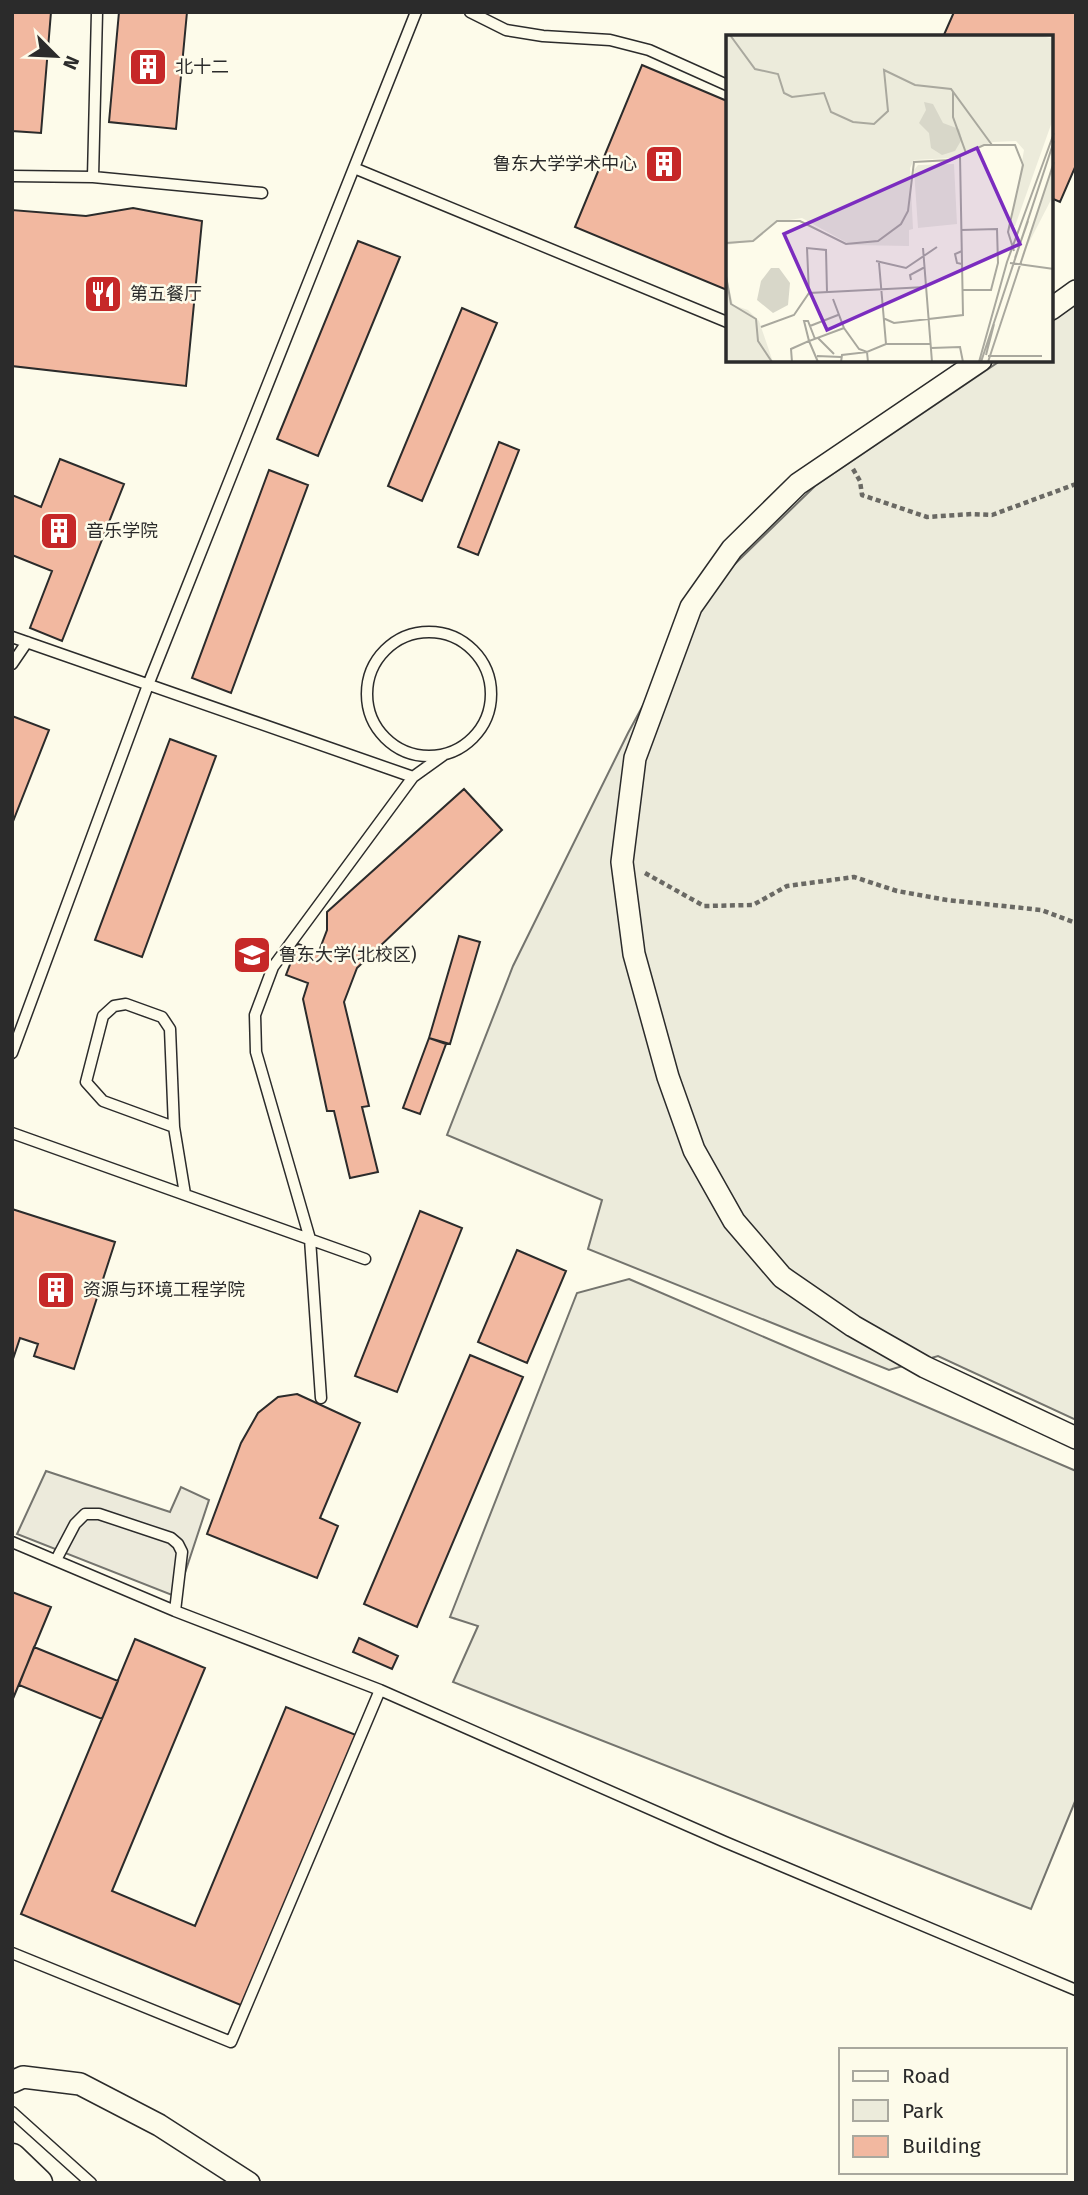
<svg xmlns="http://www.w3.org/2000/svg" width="1088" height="2195" font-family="'Fira Sans','Noto Sans SC',sans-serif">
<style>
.green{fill:#ecebdb;stroke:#74746e;stroke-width:2}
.parking{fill:#eceadb;stroke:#74746e;stroke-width:2}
.building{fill:#f2b8a0;stroke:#2b2b2b;stroke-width:2}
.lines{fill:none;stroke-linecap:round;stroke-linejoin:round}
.service-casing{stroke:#2b2b2b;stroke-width:13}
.minor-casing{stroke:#2b2b2b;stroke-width:24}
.secondary-casing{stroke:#2b2b2b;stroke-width:31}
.path{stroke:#6a6964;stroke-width:4.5;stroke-dasharray:5 3.5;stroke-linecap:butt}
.service{stroke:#fdfbea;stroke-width:10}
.minor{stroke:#fdfbea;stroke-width:21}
.secondary{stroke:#fdfbea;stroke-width:28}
.labels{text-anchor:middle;stroke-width:5;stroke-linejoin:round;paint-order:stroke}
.poi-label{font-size:18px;fill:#2b2b2b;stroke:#fdfbea;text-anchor:start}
.inset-road{fill:none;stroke:#a9a89e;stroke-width:2}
.view{fill:#7b2cbf;fill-opacity:0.15;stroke:#7b2cbf;stroke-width:3.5}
.inset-edge{fill:none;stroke:#2b2b2b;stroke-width:3.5}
</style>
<rect width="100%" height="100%" fill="#fdfbea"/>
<path class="green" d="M1076 304V1420L938 1356 889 1370 588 1249 602 1200 447 1135 513 966 628 733 703 595 815 486 1000 361 1051 360V322Z
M629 1279 1076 1471V1799L1031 1909 453 1682 478 1626 450 1617 577 1293Z"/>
<path class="parking" d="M46 1471 170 1512 181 1487 209 1500 177 1597 17 1534Z"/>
<path class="building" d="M12 12H51L41 133 12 131Z
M119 12H187L176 129 109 122Z
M954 12H1076V165L1060 202 1051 198V37H943Z
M642 65 727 101V290L575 227Z
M133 208 202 221 186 386 12 366V210L86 216Z
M358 241 400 257 318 456 277 439Z
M462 308 497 323 422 501 388 486Z
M499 442 519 450 478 555 458 547Z
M60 459 124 484 62 641 30 628 52 571 12 555V495L41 507Z
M269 470 308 485 231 693 192 678Z
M12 716 49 730 12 824Z
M170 739 216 756 142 957 95 940Z
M464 789 502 830 357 968 344 1002 369 1106 362 1107 378 1172 350 1178 334 1111H327L303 999 308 983 286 975 298 944 319 951 327 930V912Z
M459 936 480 942 450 1044 429 1038Z
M429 1038 446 1044 420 1114 403 1108Z
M12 1209 115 1242 74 1369 34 1356 38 1344 20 1338 12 1362Z
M420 1211 462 1228 397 1392 355 1376Z
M517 1250 566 1271 527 1363 478 1342Z
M470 1355 523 1377 417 1627 364 1604Z
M297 1394 360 1423 320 1518 338 1526 317 1578 207 1534 241 1443 258 1413 278 1397Z
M12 1592 51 1607 12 1701Z
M359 1638 398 1656 392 1669 353 1652Z
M135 1639 205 1668 112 1891 195 1926 286 1707 356 1735 243 2006 21 1914Z
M34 1647 118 1681 102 1719 19 1685Z"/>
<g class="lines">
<defs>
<path id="service" d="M470 12 506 30 543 36 610 40 649 50 727 85
M354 168 727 322
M12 176 93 177 262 193
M93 177 97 12
M367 694a62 62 0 1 1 124 0a62 62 0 1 1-124 0Z
M12 637 413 777
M12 664 27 642
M12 1053 148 685 416 12
M174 1127 103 1101 86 1082 103 1016 114 1006 126 1004 162 1017 170 1029 174 1127 185 1194
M12 1133 365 1259
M321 1398 310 1239 256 1052 255 1015 273 967 413 777 445 754
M12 1542 175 1611 380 1690 725 1842 1076 1990
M56 1560 75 1524 85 1514H99L171 1538 178 1544 182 1552 175 1611
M12 1953 231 2042 380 1690
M12 2112 91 2183"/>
<path id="minor" d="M1051 309 1076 291
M981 360 798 484 732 549 691 607 635 758 622 862 634 954 668 1077 694 1150 734 1221 782 1277 853 1326 925 1367 1076 1438
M12 2082 23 2077 80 2084 159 2125 249 2183"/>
<path id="secondary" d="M12 2158 38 2183"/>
</defs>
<use href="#service" class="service-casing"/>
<use href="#minor" class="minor-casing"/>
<use href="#secondary" class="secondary-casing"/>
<path class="path" d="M853 469 860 481 862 495 927 517 972 514 992 515 1076 484
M645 873 704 906 753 905 787 886 854 877 897 891 947 900 1041 910 1076 923"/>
<use href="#service" class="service"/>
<use href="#minor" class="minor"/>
<use href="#secondary" class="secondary"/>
</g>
<defs>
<symbol id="building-square" viewBox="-11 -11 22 22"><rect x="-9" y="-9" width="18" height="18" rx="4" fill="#c62828" stroke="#fdfbea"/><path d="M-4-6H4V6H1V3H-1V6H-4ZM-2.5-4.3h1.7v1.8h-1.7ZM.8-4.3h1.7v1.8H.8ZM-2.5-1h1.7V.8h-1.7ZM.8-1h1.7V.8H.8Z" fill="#fff"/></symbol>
<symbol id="restaurant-square" viewBox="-11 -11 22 22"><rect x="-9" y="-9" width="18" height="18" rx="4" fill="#c62828" stroke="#fdfbea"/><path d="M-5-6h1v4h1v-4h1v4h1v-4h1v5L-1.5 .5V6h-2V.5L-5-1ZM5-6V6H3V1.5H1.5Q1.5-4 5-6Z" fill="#fff"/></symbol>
<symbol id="university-square" viewBox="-11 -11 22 22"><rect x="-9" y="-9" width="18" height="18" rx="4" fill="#c62828" stroke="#fdfbea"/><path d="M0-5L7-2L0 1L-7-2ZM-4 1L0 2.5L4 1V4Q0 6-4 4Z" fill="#fff"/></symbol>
</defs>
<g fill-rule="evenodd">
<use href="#building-square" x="126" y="45" width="44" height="44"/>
<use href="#building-square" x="642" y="142" width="44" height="44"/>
<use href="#restaurant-square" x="81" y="272" width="44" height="44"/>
<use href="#building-square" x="37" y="509" width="44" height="44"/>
<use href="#university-square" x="230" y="933" width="44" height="44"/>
<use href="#building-square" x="34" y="1268" width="44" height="44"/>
</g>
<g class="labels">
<g class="poi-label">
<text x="175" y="73">北十二</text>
<text x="637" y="170" text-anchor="end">鲁东大学学术中心</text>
<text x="130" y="300">第五餐厅</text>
<text x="86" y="537">音乐学院</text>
<text x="279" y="961">鲁东大学(北校区)</text>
<text x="83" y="1296">资源与环境工程学院</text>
</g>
</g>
<g transform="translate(726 35)">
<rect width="327" height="327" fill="#fdfbea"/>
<path d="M313 0 327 4V84L289 191H285L298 115 290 106 267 107 226 123 188 125 184 133 187 194 183 195V211L125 210 76 183 51 187 26 206 0 210V1ZM228 129 231 189 192 193 188 135 192 130ZM327 133V161L295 223ZM0 238 7 270 22 275 33 286 47 327H0Z" fill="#ecebdb"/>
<path d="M198 67 207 69 217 88 233 94 236 104 229 116 216 120 205 113 203 98 193 88 200 75ZM45 233H53L64 248 62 270 47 278 31 265 35 246Z" fill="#d8d7c9"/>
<path class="inset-road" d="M4 0 29 34 52 39 58 58 66 62 98 58 105 77 127 87 148 89 162 76 158 35 189 50 225 54 266 110M227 57V82L240 118M235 195 271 194 272 228 265 255H236M0 208 27 206 51 186H74L120 209 152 206 175 189 182 176 188 127 225 125 258 110H289L297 130 282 197 288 216M197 213 206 327M236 216 229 219 231 228 236 229M289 223 302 186M150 226 180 233 211 212M153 228 160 309M284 228 328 234M0 241 5 269 30 284 32 306 46 327M185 245 184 240 199 232M83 258 81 213 100 215 101 257M107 264 118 293 133 314 141 317 160 309H204M157 283 168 288 237 280 234 121M84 291 112 280M35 292 68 280 83 258 200 252M92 303 108 319M205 313 234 312 237 327M260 320 268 289M91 321 115 322M262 321H316M66 327 65 314 83 306 78 286H82L89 304M92 327 83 306 118 293M115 327 116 320 141 317 142 327M253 327 281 227 328 98M255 327 328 106M262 327 328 127"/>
<path class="view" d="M251 113 294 209 101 295 58 199Z"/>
<rect width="327" height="327" class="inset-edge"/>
</g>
<rect width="1088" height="2195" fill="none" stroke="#2b2b2b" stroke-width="28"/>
<rect x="839" y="2048" width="228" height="126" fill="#fdfbea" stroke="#a9a89e" stroke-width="2"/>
<rect x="853" y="2071" width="35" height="10" fill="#fdfbea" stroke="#a9a89e" stroke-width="2"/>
<text x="902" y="2083" font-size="21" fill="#2b2b2b">Road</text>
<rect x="853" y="2100" width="35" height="21" fill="#ecebdb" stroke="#a9a89e" stroke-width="2"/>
<text x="902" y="2118" font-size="21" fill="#2b2b2b">Park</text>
<rect x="853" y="2136" width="35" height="21" fill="#f2b8a0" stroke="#a9a89e" stroke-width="2"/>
<text x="902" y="2153" font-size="21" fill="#2b2b2b">Building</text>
<g transform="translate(56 56) rotate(114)" stroke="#fdfbea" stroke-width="5" paint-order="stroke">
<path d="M0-5L12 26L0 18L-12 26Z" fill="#2b2b2b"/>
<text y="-10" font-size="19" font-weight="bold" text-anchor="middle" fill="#2b2b2b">N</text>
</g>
</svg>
